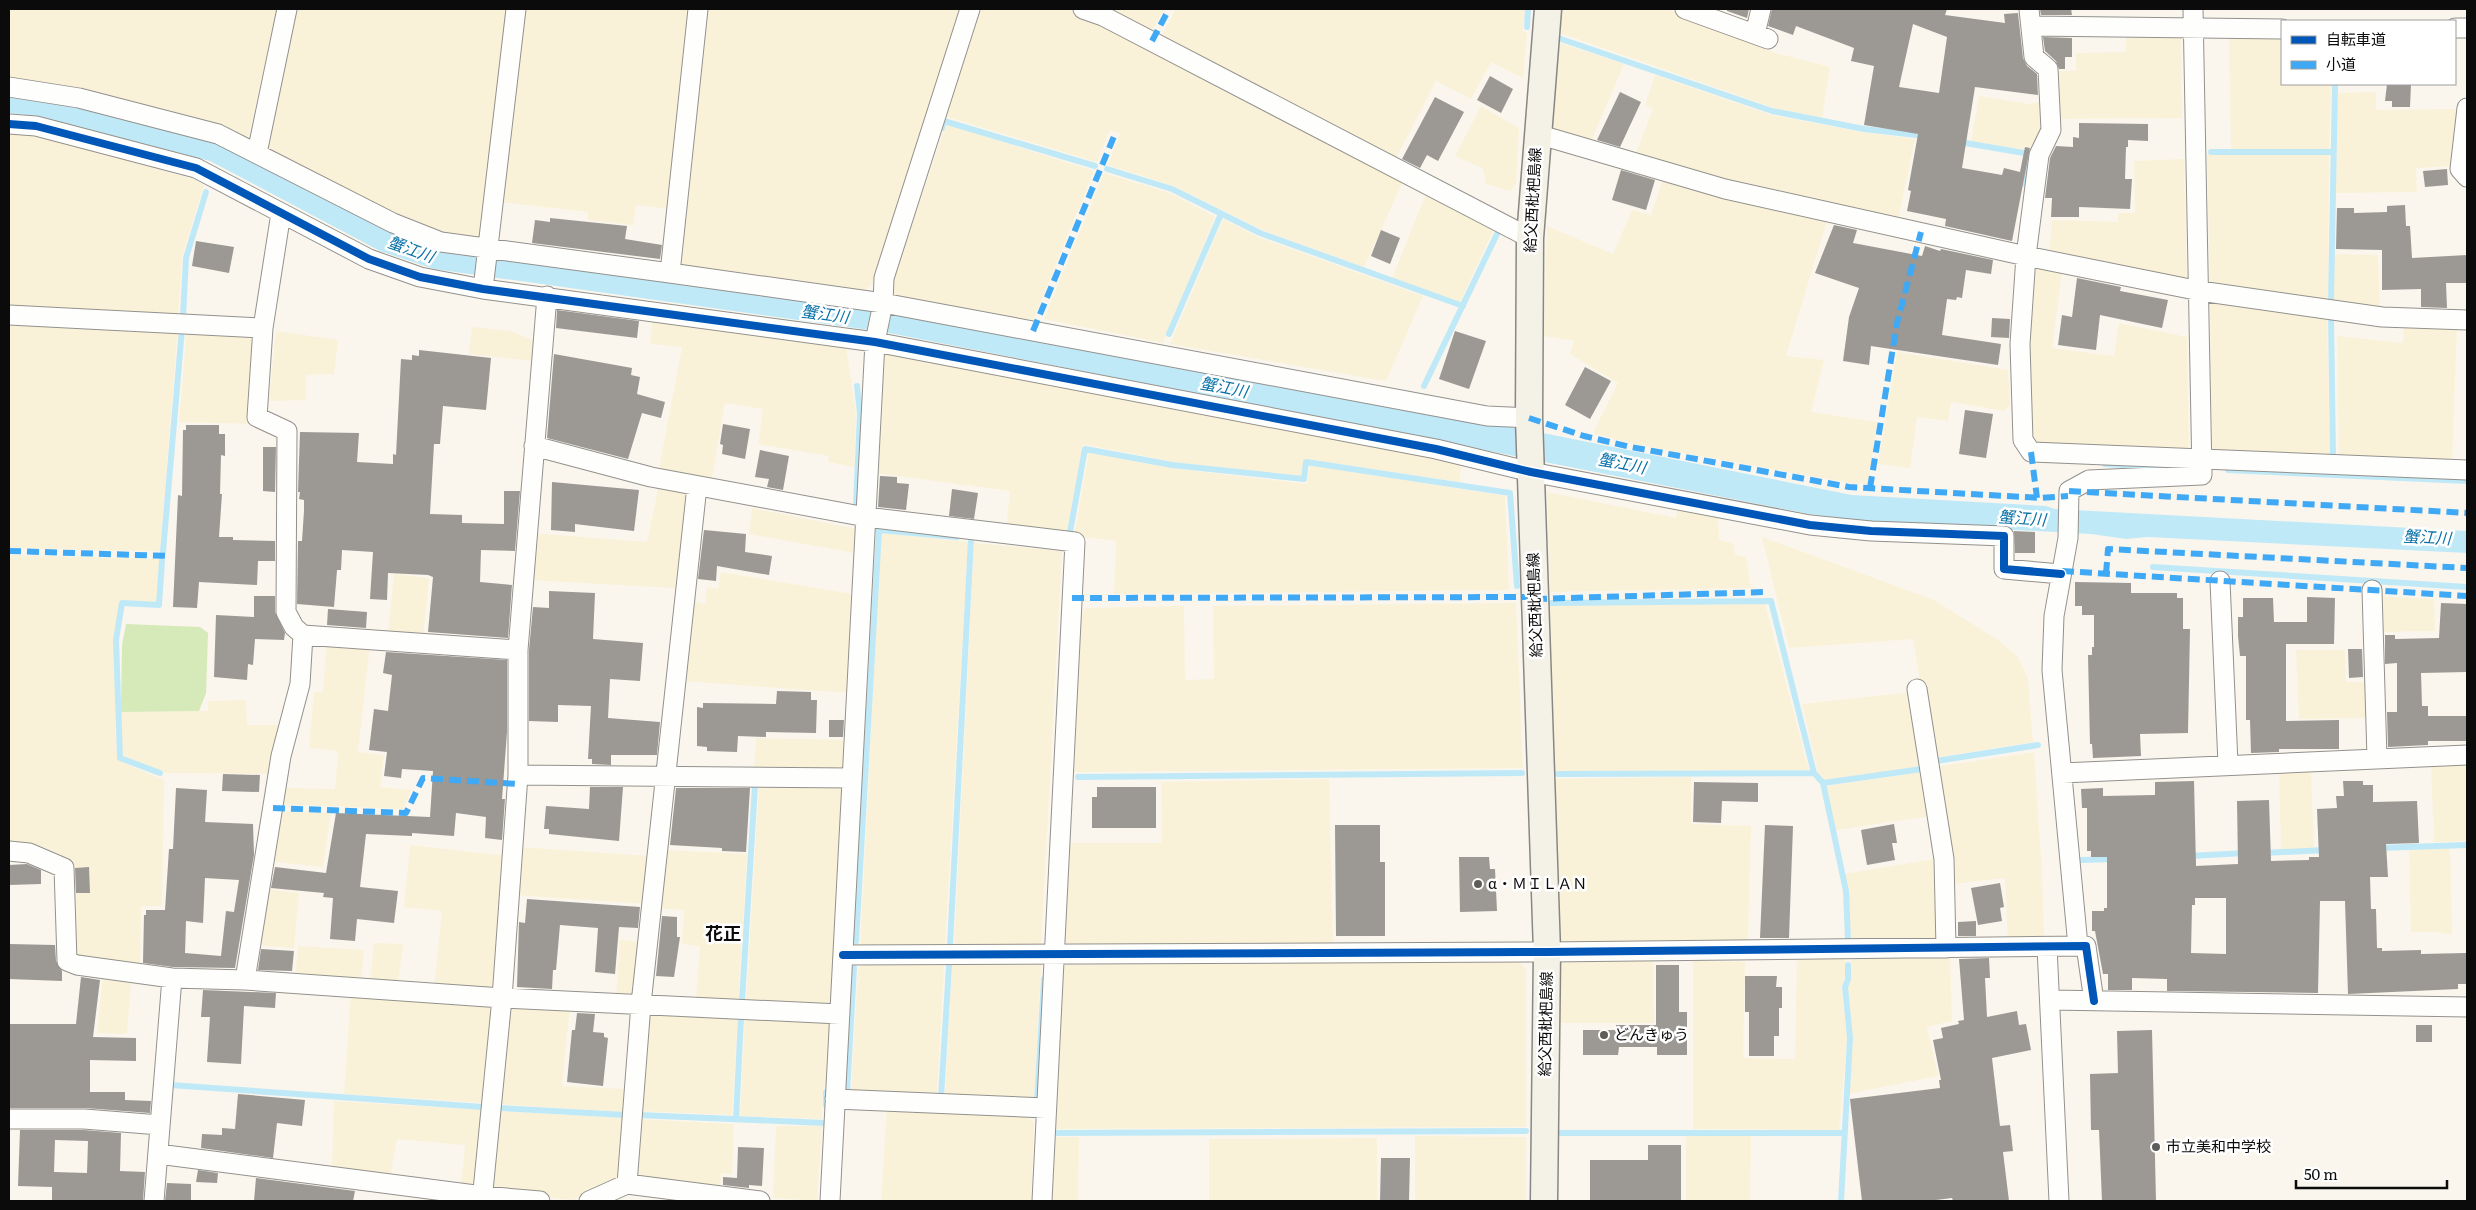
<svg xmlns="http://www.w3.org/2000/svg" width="2476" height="1210" font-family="Literata,'Noto Sans JP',serif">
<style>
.farmland{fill:#f9f2d8}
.forest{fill:#d6e9b8}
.water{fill:#c0e9f8}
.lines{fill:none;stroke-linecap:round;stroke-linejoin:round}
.stream{stroke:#c0e9f8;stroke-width:6}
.building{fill:#9c9894;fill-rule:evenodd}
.minor-casing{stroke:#93918d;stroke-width:21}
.secondary-casing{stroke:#898783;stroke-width:29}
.minor{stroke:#fefefc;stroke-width:19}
.secondary{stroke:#f4f1e7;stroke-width:26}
.quiet{stroke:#3fa9f5;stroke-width:6;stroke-dasharray:12 6;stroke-linecap:butt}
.cycleway-casing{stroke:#fff;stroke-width:11}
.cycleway{stroke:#0057b8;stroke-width:8}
.poi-dot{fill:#5f5d5a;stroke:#fff;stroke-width:2}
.labels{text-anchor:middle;stroke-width:5;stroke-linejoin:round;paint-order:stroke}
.street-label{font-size:15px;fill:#0b0b0b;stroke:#fff}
.poi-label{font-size:15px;fill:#0b0b0b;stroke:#fff;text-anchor:start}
.water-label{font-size:16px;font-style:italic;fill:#0971a7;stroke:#fff}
.quarter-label{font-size:18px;font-weight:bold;fill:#0b0b0b;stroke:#fff}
</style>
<rect width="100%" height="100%" fill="#faf6ed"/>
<path class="farmland" d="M9 9H277L248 139 9 81Z
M294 9H511L485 241 443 234 398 218 265 150Z
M521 9H695L670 209 636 205 633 225 588 220V212L498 202Z
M703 9H962L872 284 865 290 681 271 675 261Z
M978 9H1066L1098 20 1405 177 1364 267 1262 230 1174 186 1108 165 1120 134 1110 130 1097 162 944 116Z
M1097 9H1164L1150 35Z
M1176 9H1525L1523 31 1527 33 1523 78 1491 62 1471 99 1436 81 1394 162 1159 41Z
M1563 9H1667L1760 42 1768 51 1830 67 1822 118 1777 109 1560 33Z
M2181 37 2182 118 2054 119V71H2076V53L2126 52V38Z
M2282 38V84H2331L2329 150 2231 149 2229 39Z
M1560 43 1624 64 1590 144 1551 131Z
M1655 75 1771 115 1862 132 1915 139 1898 220 1634 158 1653 109 1645 105Z
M2376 92V110L2461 109 2453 166 2416 168 2417 192 2336 193 2337 93Z
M1979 96 2028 104 2045 101 2047 130 2038 148 2024 146 2023 149 1971 142Z
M1481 106 1519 128 1516 184 1510 191 1486 184 1483 169 1455 156Z
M946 124 1094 171 1032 323 893 300 889 292Z
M9 132 36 135 193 179 204 185 182 257 178 320 9 312Z
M2207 154 2329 155 2328 303 2210 288Z
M2184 159 2187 284 2049 254 2052 220 2118 222V213H2135L2134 161Z
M1104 173 1170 193 1215 217 1163 343 1044 319Z
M1663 179 1828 217 1786 356 1824 360 1811 412 1877 422 1868 484 1849 483 1634 444 1593 433 1618 383 1570 354 1574 341 1544 336 1547 226 1613 254 1632 210 1651 215Z
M1428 189 1496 225 1460 302 1392 278Z
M1223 219 1258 237 1423 296 1386 381 1170 344Z
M2333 254 2378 255 2380 311 2334 305Z
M2034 264 2062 271 2052 348 2114 356 2119 323 2187 337 2189 455 2034 447 2029 440 2026 347Z
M2210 299 2327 315 2330 458 2217 454 2212 447Z
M658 317 846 346 856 413 854 467 828 462 829 456 758 444 763 409 725 403 711 483 658 474 682 347 650 344 652 322Z
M9 319 178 327 160 551 9 548Z
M2404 325 2457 327 2452 463 2339 458 2337 336 2403 343Z
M472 327 510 331 535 341 533 361 469 354Z
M187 328 258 332 251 424 179 422Z
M276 331 338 340 334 374 306 375V400L269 401Z
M889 352 1461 462 1460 482 1305 459 1301 476 1173 462 1083 444 1066 536 1006 529 1010 491 876 473 881 357Z
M1897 352 2008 370 2010 405 2004 411 1951 402 1948 421 1917 417 1910 468 1878 464Z
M1089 452 1171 468 1307 484 1310 465 1505 496 1509 590 1114 594 1116 541 1074 536Z
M659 485 687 490 675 588 528 580 532 533 647 542Z
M1547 492 1676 518 1678 507 1718 514 1719 540 1734 544 1735 555 1746 557 1751 588 1550 592Z
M752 508 856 529 855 553 749 534Z
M881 533 968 542 945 947 860 948Z
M1762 537 1934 600 1998 640 2018 657 2028 679 2033 742 1933 758 1913 639 1789 648Z
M974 543 1062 551 1041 948 954 947Z
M9 555 161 559 157 602 120 601 114 640 116 751 119 761 164 780 162 906H141L140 969 78 960 72 950 69 865 9 846Z
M721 572 852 594 849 693 682 681 691 601 705 604 707 587 718 589Z
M394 574 429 578 423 637 388 634Z
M2376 596 2434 599 2435 631 2377 632Z
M1516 603 1523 768 1074 772 1081 613 1086 608 1184 606 1185 680 1214 679 1213 606Z
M1765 604 1809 770 1555 771 1550 605Z
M327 641 370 645 358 752 384 755 380 787 411 790 403 809 278 804 280 788 335 789 338 751 309 748 314 692H323Z
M2296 650H2345L2346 682H2365L2367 718 2299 719Z
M1913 692 1924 766 1824 780 1818 772 1802 704Z
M246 700 247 725H283L274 774 163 773 122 755 121 712 208 711V701Z
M756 738 847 740 846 773H754Z
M2034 752 2042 873 2044 940 2008 942 2005 878 1954 884 1935 767Z
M2467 764V841L2434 842 2431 765Z
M2311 770 2314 849 2281 850 2279 771Z
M1924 772 1931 816 1836 830 1826 786Z
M1691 777V824L1751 826 1748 942 1566 945 1560 937 1554 779Z
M1329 779 1333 946 1071 948 1063 938 1069 843H1162L1161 782Z
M759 784 839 785 845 792 835 1002 830 1007 746 1004Z
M276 811 331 813 323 867 268 861Z
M410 845 507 856 497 993 434 988 442 911 404 907Z
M519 847 650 856 646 904 515 895Z
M2450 848 2452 935 2437 932H2411L2409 849Z
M663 850 747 854 738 1003 696 1000 700 946 682 944 684 910 657 908Z
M1940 858V944L1851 945 1848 891 1844 874Z
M263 889 299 893 294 948 254 945Z
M620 940 641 942 634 998H616Z
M374 943 403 944 398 984 370 983Z
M298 946 364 950 361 982 295 978Z
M1851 956H1950L1952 1021 1927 1027 1938 1076 1848 1094 1853 1040 1847 988 1851 980Z
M1797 957H1845V975L1841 988 1847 1038 1839 1130 1693 1129V961L1745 962 1743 1058 1795 1059Z
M1564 958H1653L1654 1023H1559V963Z
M1517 961 1526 969V1127L1050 1129 1059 974 1066 965Z
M862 965H944L937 1094 851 1091 858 969Z
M952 965H1041L1034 1098 945 1094Z
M103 976 131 980 127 1034 97 1033Z
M351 991 496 1000 486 1103 344 1094Z
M513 1004 570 1006 562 1086 625 1089 623 1112 497 1104 507 1013Z
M647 1009 738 1013 732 1115 637 1111Z
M745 1014 825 1019 832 1024 831 1086H823L822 1119 740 1116Z
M334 1101 486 1110 474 1187H461L465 1145 397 1139 390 1176 332 1170Z
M887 1107 1022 1113 1034 1123 1031 1201H881Z
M496 1111 626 1118 619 1180 573 1200 488 1192Z
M636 1119 734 1124 732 1174 721 1173 720 1193 637 1181Z
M776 1126H822L817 1201 773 1198Z
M1415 1136 1526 1137V1201H1415Z
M1686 1136H1751L1750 1201H1686Z
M1050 1137H1079L1078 1201H1047Z
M1377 1138V1201H1209V1139Z"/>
<path class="forest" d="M126 624 200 627 208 633 206 693 199 711 121 712 122 645Z"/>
<path class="water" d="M9 93 35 96 215 143 390 229 872 308 1355 400 1533 431 1852 495 2046 506 2055 509 2467 531V553L2148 537 2126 539 2091 534 1868 522 1809 514 884 332 434 269 380 251 210 161 37 116 9 113Z"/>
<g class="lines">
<path class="stream" d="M1527 27 1528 9
M1558 38 1772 111 1864 129 1925 136
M942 128 944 121 1095 166
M1959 142 2030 154 2026 185
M2211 152H2333
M1107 169 1172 189 1260 233 1463 306
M2331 300 2335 84
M183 317 186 258 206 192
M2331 317 2333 456
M1169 334 1221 214
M1424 386 1497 234
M2105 464 2172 468
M2228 470 2467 481
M856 505 860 413 857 386
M1070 532 1085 449 1172 465 1304 479 1306 462 1510 493 1517 586
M163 552 182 329
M2153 567 2467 587
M1551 603 1771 601 1814 773
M1936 761 2038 745
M160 773 120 758 116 640 122 603 159 605 162 561
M1558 774 1814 773 1823 783 1922 769
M1078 777 1522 773
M1823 783 1846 891 1848 940
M2378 848 2467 845
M2263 853 2326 850
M2188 856 2246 853
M2082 860 2113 859
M856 941 879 530 957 537
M950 945 971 539
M742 1001 755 785
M171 1080 170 1085 483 1107
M852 1094 847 1093 854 968
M941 1097 949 966
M1032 1101H1037L1044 979
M826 1105V1092
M500 1108 625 1115 626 1108
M639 1115 825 1123
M736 1119 741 1017
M1057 1133 1526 1131
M1559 1133H1843
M1841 1201 1850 1038 1845 987 1848 979V965"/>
</g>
<path class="building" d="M1727 9H1749L1747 18 1727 11Z
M1772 9H1947L1945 15 2005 23 2004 14 2018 13 2023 58 2027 66 2037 74 2038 95 1975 87 1962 168 2002 175 2004 168 2020 172 2025 147 2030 148 2012 241 1945 226 1946 219 1907 211 1911 191 1908 190 1918 134 1864 125 1874 66 1851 61 1854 48 1796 26 1793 35 1768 26ZM1913 24 1947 37 1939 93 1899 87Z
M2040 9H2071L2072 15H2041Z
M2043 37 2072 38V57H2065V69H2059L2056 61 2045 51Z
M1490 76 1513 89 1501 113 1477 100Z
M2387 84H2411L2410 107H2392V101H2385Z
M1620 92 1641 102 1620 147 1597 140Z
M1435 97 1464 112 1438 161 1427 155 1420 168 1402 159Z
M2079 123 2148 124V141L2128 140V147H2126L2125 179H2132L2130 209 2079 207V217H2051L2052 198H2045L2050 158 2056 146 2073 147V137L2079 138Z
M2447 169 2448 185 2425 187 2423 171Z
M1621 170 1655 180 1646 210 1612 200Z
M2405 205 2406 226H2410L2412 258 2467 255V283H2446L2447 308 2421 307V289L2382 290V250L2336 249 2337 208H2354V213L2387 212V206Z
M550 218 627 226 625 239 662 245 660 259 532 243 535 220 550 222Z
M1834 225 1857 230 1853 243 1922 256 1925 246 1940 251 1941 249 1993 260 1991 274 1966 270 1962 298 1957 297 1956 300 1947 299 1942 335 2001 344 1998 365 1871 346 1869 365 1843 361 1849 317 1859 288 1815 273Z
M1381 230 1400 238 1390 264 1371 256Z
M196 241 234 247 229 273 192 266Z
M2077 278 2121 287 2120 291 2168 300 2162 328 2100 315 2096 350 2058 345 2062 315 2072 317Z
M557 310 639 321 637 338 556 328Z
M1992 318 2010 319 2009 338 1991 337Z
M1455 331 1486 341 1469 389 1439 379Z
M419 350 491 358 486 410 443 406 440 444H434L430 514 462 515V523L504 524V491H520L515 551 481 550 480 582 512 585 508 638 428 632 433 577 428 575 388 573 387 600 370 599 373 552 342 550 341 570H337L334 607 297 604 298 541H302L304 511V500L299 499 300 492H298L300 432 359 433 357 462 393 464V454L396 455 401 359 412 360V355L419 356Z
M554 354 632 368 631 375 640 377 637 394 665 402 661 418 642 413 628 459 547 438Z
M1585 367 1611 381 1590 419 1565 405Z
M1965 410 1993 414 1986 458 1959 454Z
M723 424 750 429 745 459 722 454 723 445 720 444Z
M186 425H219V434H225V456L221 455 220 494H222L219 537H233V540L275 541V561H258L257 585 199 582 197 608 173 607 178 495 182 496 183 430H186Z
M263 447H276L275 492 263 491Z
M760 450 789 456 783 490 767 487 769 479 755 477Z
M880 476 897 477V483L909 484 906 510 878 507Z
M552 482 639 490 634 531 575 524V532L551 530Z
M952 489 978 493 974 519 949 516Z
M704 530 746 534 745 552 772 556 769 575 717 566 716 581 698 579Z
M2014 531 2035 532V553H2015Z
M2075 582 2131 583V593H2177V598H2183V629H2190L2188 733 2140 734 2141 756 2093 758 2092 744H2090L2088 655H2092V647H2094V615H2082V606H2075Z
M549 591 595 593 593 639 643 643 640 681 610 679 608 718 660 722 657 755H611V765L592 764V759H588L591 706 558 705V722L529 721V650L533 607 549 608Z
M254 596H275V612L285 633 284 640 255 639 253 665 248 664 247 680 214 677 216 615 254 617Z
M2307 597 2335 598 2334 644H2286V721L2339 720V749H2279V752L2251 753 2250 720H2246V656H2240L2238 636V617H2243V598H2273L2274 622H2307Z
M2441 603 2467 604V672L2421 673 2422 706H2428V716H2467V741H2428V745L2388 747 2387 712H2397V663L2385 664V635H2395V639L2439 638Z
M328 609 367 612 366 628 327 625Z
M2348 649H2362L2363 677 2349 678Z
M386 652 507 660V732L502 799H505L502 840 485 838 486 817 456 813 454 836 412 833V836L366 834 360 887 398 891 394 923 357 919 355 941 330 939 333 898 323 897 324 893 271 888 275 867 326 873 336 813 430 817 433 771 402 769 401 778 384 776 387 752 369 750 374 709 388 711 392 675 383 673Z
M777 691 811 692V700H817L816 733 766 732V737L738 736 737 752 707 751V747L697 746V707L703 708V703L776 704Z
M829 720H844L843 737H829Z
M223 774 260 775 259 792 222 791Z
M2194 781 2196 866 2238 864 2237 801 2269 800 2271 861 2309 860V857H2319L2317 809 2337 808 2336 796H2344L2343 781H2363V785H2373V802L2417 801 2419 843 2386 844 2388 877H2370L2371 909H2376L2377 948H2382V951L2421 950V954L2466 953V984H2458V989L2348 994 2345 901H2320L2318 993 2167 991V979L2132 978V990H2108V974H2103L2095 931H2092V911H2104V908H2107V857H2091V851H2087V808H2082L2081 789 2103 788V796L2155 795V782ZM2195 898H2226V954L2191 953 2192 905H2195Z
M1694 782 1758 783V802L1722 801 1721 823 1693 822Z
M590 787H623L619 841 549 834V829H544L546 806 589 809Z
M1097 787H1156V828H1092V797H1097Z
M176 788 207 790 205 822 253 824 254 855 235 968 173 967 143 963 144 915H146V910H165L169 849H173ZM205 878 239 880 234 912 226 911 221 956 185 953 186 921 203 923Z
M676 788H750L746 852 722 851V848L670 845Z
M1894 824 1897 843H1892L1895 860 1867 865 1861 830Z
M1335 825H1380V862H1385V936H1336Z
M1765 825 1793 826 1789 938H1760Z
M1459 857H1489L1490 869H1495L1497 911 1460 912Z
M27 864 41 870V884L9 885V865Z
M89 867 90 893H76L75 868Z
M2000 883 2004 907 2000 908 2002 921 1978 925 1971 888Z
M527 899 640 907 638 928 619 927 615 974 595 972 598 928 560 925 556 970H553L552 989 517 987 519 922 525 923Z
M662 916 677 917V937H680L674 977 656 976Z
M1976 921V936H1958V922Z
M9 944 55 945 56 961 62 971V981L9 979Z
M261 949 294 951 292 971 258 970Z
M1989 958 1990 978H1985L1987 1017 2017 1011 2019 1025 2026 1024 2031 1050 1992 1058 2000 1126 2010 1125 2013 1151 2003 1152 2009 1201H1953L1952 1198 1928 1201H1862L1850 1099 1940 1088 1939 1080H1941L1933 1040 1943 1038 1941 1028 1959 1024 1958 1021 1964 1020 1959 959Z
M1656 965H1679V1012H1687V1055H1657V1047H1619L1618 1055H1583V1030H1616V1025H1656Z
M1745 976H1777L1776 987H1782V1008H1779V1036H1774V1056H1749V1012H1745Z
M81 977 100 980 93 1037 136 1038V1061L90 1060V1092H125V1100L151 1101 150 1113 85 1108H9V1024H76Z
M203 990 276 993 275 1008 244 1006 241 1064 207 1062 210 1017H201Z
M577 1013 595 1014 593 1032 604 1033V1037L608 1038 603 1086 567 1082 572 1030H575Z
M2416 1025H2432V1042H2416Z
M2152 1030 2156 1201H2102L2099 1130H2091L2090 1074 2118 1073 2117 1031Z
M238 1094 305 1100 302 1126 277 1123 273 1158 201 1148 202 1134 222 1135V1128L235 1129Z
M20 1130H84L121 1133 120 1171 145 1172 143 1201H52V1187L18 1186ZM55 1140 88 1141 87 1173 54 1172Z
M1648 1145H1681V1201H1590V1160H1648Z
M738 1147 764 1148 762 1186 749 1185V1188L723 1185V1177L737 1178Z
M1381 1158H1410L1409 1201H1380Z
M198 1170 218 1173 217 1183 196 1182Z
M256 1178 355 1191 353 1201H254Z
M167 1183 191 1184V1201H165Z"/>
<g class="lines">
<defs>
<path id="minor" d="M1083 9 1103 16 1530 238
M1685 9 1768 39
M2029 9 2034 57 2048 69 2051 130 2039 155 2026 256 2020 344 2023 440 2031 452 2467 470
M2031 26 2282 29
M2455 28H2467
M1755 34 1761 9
M9 87 79 98 218 134 393 223 441 242 670 273 698 9
M2467 108 2460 169 2467 177
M9 124 36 126 196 168 369 259 420 277 483 289 875 342 1436 449 1531 472 1810 525 1871 531 2004 536V569L2061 574
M1537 134 1725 189 2026 256 2200 291 2382 317 2467 320
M257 153 287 9
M281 213 263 328 257 417 287 431 286 612 294 627 303 635 518 650
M670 273 883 303 1487 416 1529 418
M483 289 516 9
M9 315 263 328
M534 446 651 477 866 517 1075 542 1042 1201
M2220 581 2228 764
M2372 590 2377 758
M1917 689 1944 859 1946 948
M2062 773 2467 755
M518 775 852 778
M9 851 29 853 64 868 67 961 77 965 172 978 245 980 502 998 840 1014
M2078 946 2052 670 2054 616 2068 538 2069 491 2089 480 2202 475 2193 9
M2047 947 2059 1201
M843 955 1547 952 2086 946 2094 1001
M245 980 281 756 300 684 303 635
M2051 1000 2467 1007
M835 1099 1046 1108
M9 1119H84L160 1125
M158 1154 483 1196 540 1201
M627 1184 641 1004 697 486
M154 1201 172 978
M482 1201 502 998 518 775V650L547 296
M589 1201 627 1184 760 1201
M830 1201 875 342 883 303 884 278 970 9"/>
<path id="secondary" d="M1544 1201 1547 952 1529 418 1530 238 1548 9"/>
</defs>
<use href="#minor" class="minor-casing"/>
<use href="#secondary" class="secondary-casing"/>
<use href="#minor" class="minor"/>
<use href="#secondary" class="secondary"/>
<path class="quiet" d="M1152 41 1169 9
M1033 331 1115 134
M1529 418 1584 436 1631 447 1849 487 2041 498 2068 496
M2031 452 2037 498
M1870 488 1897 323 1921 232
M2069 491 2467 513
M9 551 170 556
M2062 571 2467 596
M2106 574 2108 549 2467 568
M1072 598 1535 597
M1535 599 1766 592
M273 808 406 813 423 778 517 784"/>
<defs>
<path id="cycleway" d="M9 124 36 126 196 168 369 259 420 277 483 289 875 342 1436 449 1531 472 1810 525 1871 531 2004 536V569L2061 574
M843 955 1547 952 2086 946 2094 1001"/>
</defs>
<use href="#cycleway" class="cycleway-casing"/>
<use href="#cycleway" class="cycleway"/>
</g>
<g class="poi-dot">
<circle cx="1478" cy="884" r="5"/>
<circle cx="1604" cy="1035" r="5"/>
<circle cx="2156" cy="1147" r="5"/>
</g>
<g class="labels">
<g class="street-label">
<text transform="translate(1533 200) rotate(-87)" y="5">給父西枇杷島線</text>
<text transform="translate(1535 605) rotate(-92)" y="5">給父西枇杷島線</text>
<text transform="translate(1546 1024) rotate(-89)" y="5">給父西枇杷島線</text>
</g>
<g class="poi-label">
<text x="1488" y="889">α・ＭＩＬＡＮ</text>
<text x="1614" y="1040">どんきゅう</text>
<text x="2166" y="1152">市立美和中学校</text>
</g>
<g class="water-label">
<text transform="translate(411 249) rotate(20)" y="6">蟹江川</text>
<text transform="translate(825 314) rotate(8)" y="6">蟹江川</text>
<text transform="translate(1224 387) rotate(11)" y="6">蟹江川</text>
<text transform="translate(1622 463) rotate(11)" y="6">蟹江川</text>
<text transform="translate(2022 518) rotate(4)" y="6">蟹江川</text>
<text transform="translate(2427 537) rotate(3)" y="6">蟹江川</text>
</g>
<g class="quarter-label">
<text x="723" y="940">花正</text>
</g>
</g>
<rect width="2476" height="1210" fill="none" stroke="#0b0b0b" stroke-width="20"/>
<rect x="2281" y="20" width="175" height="65" fill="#ffffff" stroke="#9d9d9d"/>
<rect x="2291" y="36" width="25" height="8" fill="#0057b8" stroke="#9d9d9d"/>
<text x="2326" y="45" font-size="15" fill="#0b0b0b">自転車道</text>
<rect x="2291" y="61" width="25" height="8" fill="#3fa9f5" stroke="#9d9d9d"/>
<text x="2326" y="70" font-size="15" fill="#0b0b0b">小道</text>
<path d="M2296 1180v8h151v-8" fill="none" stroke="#0b0b0b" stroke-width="2.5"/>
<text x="2304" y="1180" font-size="15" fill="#0b0b0b" stroke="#ffffff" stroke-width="4" paint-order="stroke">50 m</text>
</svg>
